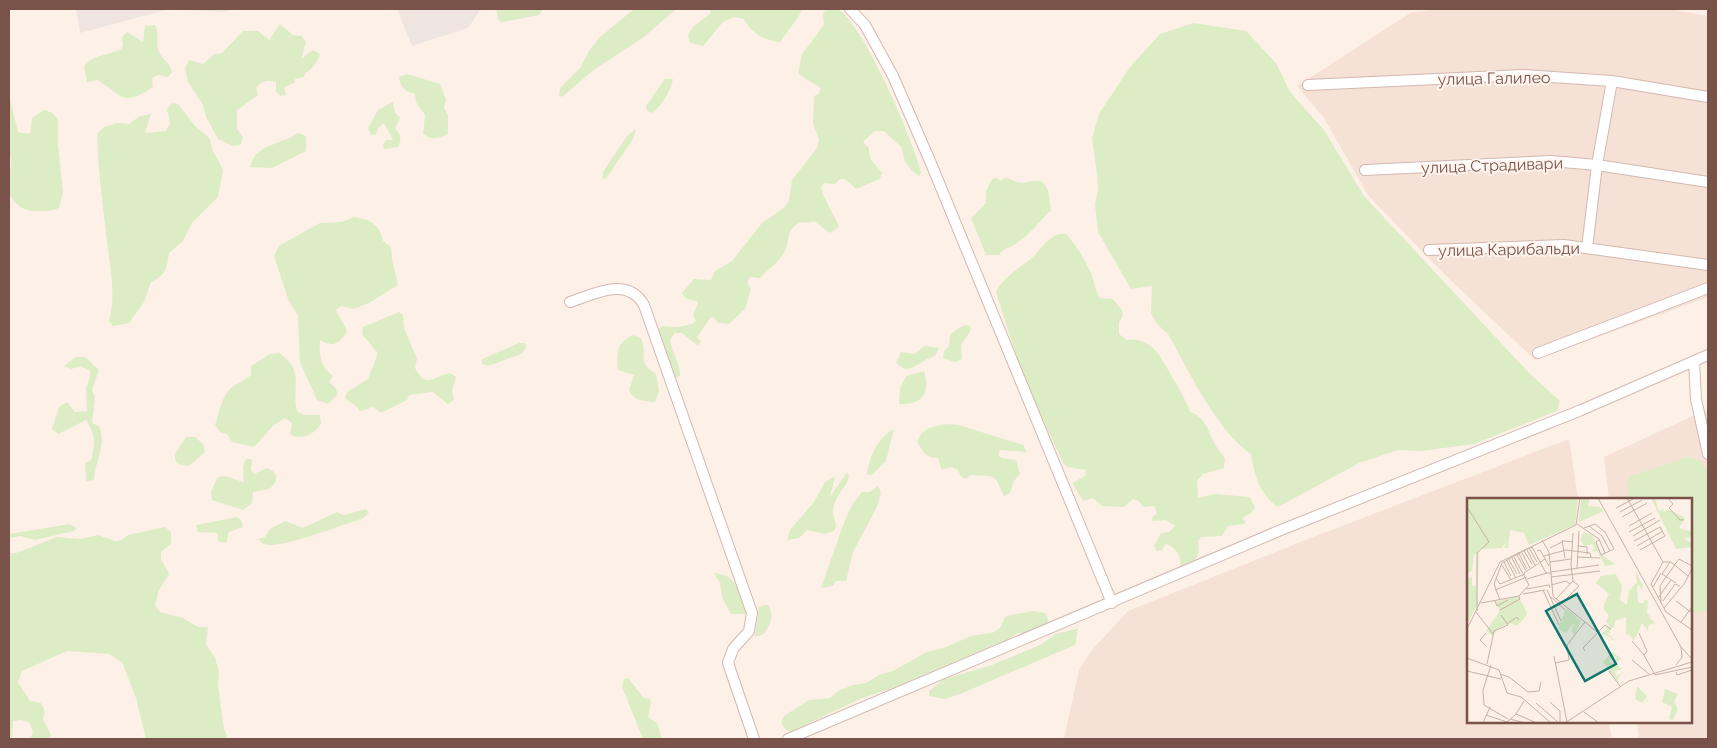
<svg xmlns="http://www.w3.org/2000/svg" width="1717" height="748" font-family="Raleway,sans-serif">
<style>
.residential{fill:#f5e1d5}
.industrial{fill:#eee5e1}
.green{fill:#dcecc4}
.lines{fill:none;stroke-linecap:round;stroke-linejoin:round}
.minor-casing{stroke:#d3b8af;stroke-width:12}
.minor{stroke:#fff;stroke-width:10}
.labels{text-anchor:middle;stroke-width:4;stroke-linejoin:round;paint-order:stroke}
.street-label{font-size:16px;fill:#79524a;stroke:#fff5ee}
.inset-road{fill:none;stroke:#c8b1a8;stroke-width:1}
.view{fill:#0f766e;fill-opacity:0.15;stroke:#0f766e;stroke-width:2.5}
.inset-edge{fill:none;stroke:#79524a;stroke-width:2.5}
</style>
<rect width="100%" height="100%" fill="#fdf1e7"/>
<path class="residential" d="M1442 9H1669L1708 16V297L1535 360 1445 275 1368 195 1324 118 1297 86 1412 12Z
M1708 409V739H1639L1637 722H1691V499H1609L1604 457Z
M1569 439 1578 499H1468V722H1609L1612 739H1064L1079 670 1091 651 1128 611 1308 539Z"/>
<path class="industrial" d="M76 9H236L223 12 169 9 80 33Z
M397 9H481L468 28 412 46Z"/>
<path class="green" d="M496 9H543L539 15 503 22 499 21Z
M634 9H676L644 37 595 69 562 97 559 95 560 88 581 67 590 49 599 38Z
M710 9H802L799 16 780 42C765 41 751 33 744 19L734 17 723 22 703 46 690 43 688 35 693 27 711 13Z
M826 9C829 9 834 8 837 9 862 20 915 144 921 173L919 176 911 170 905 161 901 147 884 131H874L863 142 869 148C868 160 875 163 882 173L880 179 856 189 845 179H840L835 184 824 183 821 187C824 201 834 213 839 227L830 233 814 221C809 224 804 221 799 223 786 230 790 241 785 251 780 262 768 269 760 278L750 277 747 282 751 289 745 309 729 324 718 323 713 317 710 318 697 337 701 342 698 346 682 333H675L670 340C672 353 680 362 680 376L676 378 673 375 657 331 662 326C672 327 688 328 696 321L693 315 698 302 685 298 682 293 694 279 711 280 715 271 732 261 762 223 785 207 789 200 792 180 817 148 819 140 813 123 814 96 819 94 821 88 798 74 802 54 824 25 823 14Z
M1194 23 1246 31 1276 63 1290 92 1324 130 1364 196 1528 372 1560 401 1557 411 1474 444 1421 451 1398 450 1359 463 1278 507C1261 497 1253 472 1251 454 1216 430 1189 371 1168 334L1157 324 1151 313 1152 286 1131 289 1098 232 1095 204 1098 191 1097 174 1092 138 1099 114 1130 67 1160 34Z
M280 24 293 35 302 36 306 42 301 59 313 50 320 54C318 61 311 71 305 73L304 77 295 79 294 83 284 87 286 95 280 96 276 91V82C267 80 262 81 256 88L258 95 237 110V129L243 137 240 145 233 146 218 139 206 117 203 105 188 82 185 68 189 60 203 64 214 54 222 53 243 31H258L269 40Z
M155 25C160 33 155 43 159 52 163 60 170 63 172 72L168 77 158 75 152 78 153 87C121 109 121 93 97 80L87 82 84 66C95 54 107 56 121 49L123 45 122 37 127 32 143 42 145 26Z
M407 74 440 84 446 100 444 108 448 115V134C438 139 432 140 423 134L425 115 416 102 415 94C404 91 401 88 399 77Z
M665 79H673C671 90 662 106 652 113L647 111 646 106Z
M9 95 18 132 30 134 32 118 44 110 53 113 58 120V145L63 193 59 208C42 214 15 214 9 191 5 179 15 168 9 152Z
M393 102 395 112 400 118 395 128C401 135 402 139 398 147L384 149 383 144 387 140H393L384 123 379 127 376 134 371 135 368 128 378 110Z
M172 103 178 104 195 126 210 139 212 149 223 170 218 197 192 223 183 241 169 253C167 268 166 275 151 282L144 302 129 323 113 326 109 321C117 293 109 262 106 233 102 200 98 167 97 134L104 127 117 123 129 124 140 116 151 114 145 133 166 131 170 123 167 109Z
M636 129 633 139 609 174 605 179 602 178 603 172 627 136Z
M298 133 306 136V151L272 168 250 167C255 144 281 145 298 133Z
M1006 177C1026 189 1026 178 1043 182L1048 190 1051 210C1038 223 1028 237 1012 246 1007 249 1002 249 999 255H986L971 218 986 203V191L992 179 997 178 1001 181Z
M354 217C369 219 380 224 383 241L391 247 392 259 398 285 369 303 353 309 341 306 336 310 347 331C340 344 332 348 320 340 319 355 320 367 333 376L329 382 335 387 338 394 328 404 317 400 300 362 298 316 288 299 274 256 279 246 320 223 342 222Z
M1059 234H1066C1076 245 1084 258 1090 271 1095 280 1094 289 1100 298L1113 299 1122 310 1123 316 1119 322V334L1127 340C1150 336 1160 355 1170 373 1177 386 1185 397 1190 412 1205 416 1209 433 1216 446 1218 450 1223 454 1225 459L1224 468 1203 474 1197 481 1198 498 1215 494 1250 497 1255 508 1251 513 1242 518 1246 522 1244 524 1228 526 1222 536 1201 537 1198 541C1201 554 1196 560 1187 568L1180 567C1182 557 1176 547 1166 544L1162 550 1157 551 1154 546 1161 533 1169 532 1175 526 1166 520 1151 521 1153 516 1157 514 1154 506 1143 507 1139 501 1133 499 1124 507 1102 506 1093 498 1083 501 1072 483 1085 476 1086 470 1068 467 1063 463 1021 371 996 292C1003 277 1020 268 1033 257 1042 248 1046 239 1059 234Z
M399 312 403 315 404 328 417 359 415 368C426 389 432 377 450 373L456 377 452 391 454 400 448 404 433 392 409 395 407 400 381 413 373 407 360 411 356 406 345 398 347 392 368 379 378 353 362 334 363 327Z
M965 325 970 326 971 330 961 345 962 359 955 362 943 358 944 351 949 346 950 335 957 329Z
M633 335 641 338C649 356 635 361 656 374L659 391 655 402C643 401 634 401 629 390L634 375 618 370C616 353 617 342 633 335Z
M519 343H525L526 348 521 354 488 366 482 364V359Z
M925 346 939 348 935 356C923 359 916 369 905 369L896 363 901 352 914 354Z
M279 353C306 371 291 387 297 411L304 415H320L321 424C313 435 304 440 290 435L292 423 285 418 274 425 254 447 232 442 227 434 220 432 215 425C219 414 222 395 231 388 236 384 243 382 251 375V366L270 354Z
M76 357H85L99 370 92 390 95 397 92 423 99 426C107 444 95 461 94 480L86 481 85 463 91 460C95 443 96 435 86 420L58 434 52 429 59 407 67 402 75 412 87 411 86 388 90 377V371L81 366 71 369 64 366Z
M924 371C930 393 923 405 899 404L900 388 906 376Z
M947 424 959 425 1023 445 1027 452 1000 450 998 455 1002 458 1016 460 1020 474 1014 481 1010 493 1004 496 996 479 990 476 970 475 966 479 961 477 958 470 951 467 942 470 938 458C925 458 924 452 917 442 923 427 932 427 947 424Z
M894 429 886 461 872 475 867 474C870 456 877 438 894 429Z
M186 437H195L203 444 205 452 189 466 180 465 175 460V454Z
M1688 457C1700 459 1704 462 1708 473V610L1691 613V499H1629L1627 484 1631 476Z
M246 459H252L251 470 254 474 267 468 273 471 277 477C272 492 267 489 253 492L252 503 243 510 212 500 211 492 217 478C228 473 233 480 244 482L243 467Z
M847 472 849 477C845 489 835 496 833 510 832 515 836 521 836 526L834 531 825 534 807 530 799 538 787 540 790 530 814 502 825 482 835 476 830 497Z
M878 486 881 493 877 507 853 552 846 581H836L833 586 821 588 843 525 852 505 862 492H870Z
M366 509 369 513 362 519C343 524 280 550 264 544 261 543 260 540 258 539L265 537 270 529 285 521 303 528 337 512 344 515Z
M237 517 242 521 243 527 229 532 226 543 218 541V533L198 532 196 525Z
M69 524 77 528 74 531 35 540 20 536 9 538V534Z
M165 527 171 532V544L161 552V559L169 574 159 590 155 605 160 612 183 618 198 627H208L206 644 215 658 219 672 218 685 224 729 228 739H146L136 698 122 662 109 654 67 651 22 671 18 682 30 701 41 703 45 711 43 719 51 735 49 739H30L33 733 30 723 21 720 13 721 12 737 9 739V553H16L57 537 79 539 98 535 115 541 122 540 128 535Z
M714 573C736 574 741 593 747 611L745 614H731L722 597 720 583Z
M765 605H768C775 616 770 624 764 634L755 637 759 607Z
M1033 611 1045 613 1048 618 1047 624 1026 633H1018L1004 642 994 645 895 687 860 699 790 732 784 728 781 722 784 716 809 700 830 698 838 691 853 685 866 683 879 675 893 671 927 652 944 648 971 636 992 633 1000 628 1005 617C1017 612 1024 614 1033 611Z
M1078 628 1075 645 960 694 944 699 929 696V691L944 679 992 665 1040 645 1056 634Z
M628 678 644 698 650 699 651 702 648 717 657 723 662 739H643L622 687 624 679Z"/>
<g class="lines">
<defs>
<path id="minor" d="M850 9 865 25 893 76 930 161 1112 603
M1308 85 1522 75 1612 81 1708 97
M1365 170 1551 161 1597 165 1708 182
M1587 248 1597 165 1612 81
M1429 250 1564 245 1708 265
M570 302C595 294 627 276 644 305L752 613 749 631 733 649 728 663 754 739
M1538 353 1708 288
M1694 361 1696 399 1708 454
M788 739 1281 530 1579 411 1708 355"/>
</defs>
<use href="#minor" class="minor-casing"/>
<use href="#minor" class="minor"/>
</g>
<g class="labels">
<g class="street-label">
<text transform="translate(1494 78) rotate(-1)" y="6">улица Галилео</text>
<text transform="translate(1492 165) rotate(-2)" y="6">улица Страдивари</text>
<text transform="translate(1509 249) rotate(-1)" y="6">улица Карибальди</text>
</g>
</g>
<g transform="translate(1467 498)">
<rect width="225" height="225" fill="#fdf1e7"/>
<path d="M0 0H111L108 27 62 47 57 35 43 32 41 50H37L40 43 35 50 12 51 10 107 0 126V81L5 79V88H9L10 56H7L5 73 0 75ZM114 0H123L121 8 133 9 137 13 112 24ZM184 0H188L192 13 198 10 195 14 203 12 218 20 212 30 225 34V39L217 41 225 45V49L209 51ZM117 34 125 37 135 57 148 66 138 68 130 53 123 54 128 51 125 46 118 48 113 42ZM168 72 176 88 175 92 172 87 170 89 171 105H177V101L181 103 180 115 185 120 181 118 188 125 182 127 181 133 175 125 167 143 162 136 159 137V119L148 123 147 129 151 131 146 129 142 133 144 135H140L147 141 143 143 145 140 134 136 140 131 138 129H143L139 123 142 118 136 110 141 97H143L129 85 134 78 149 76 155 88 153 102 160 107 162 93 170 84ZM51 98 60 115 59 118 50 128 43 125 30 131 26 138 19 133 33 113 28 104ZM99 110 110 119 108 123 110 120 114 123 108 136 104 134 108 124 99 135 91 131ZM145 154 155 161 150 164 148 158 142 163 156 171 148 173 149 178 158 173 151 179 152 185 136 164ZM170 188 180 198 175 205 168 201ZM198 191 211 196 207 204 211 211 206 222 202 221 205 209 195 204Z" fill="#dcecc4"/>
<path class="inset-road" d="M131 0 214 149 225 161M160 0 196 64 184 86 199 114 225 132M201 0 206 6 202 10 213 22H217M0 9 22 44 10 55V113M149 10 168 0M153 14 175 2M155 19 180 5M110 26 132 41 138 55M122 28 135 38 143 53M162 28 185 15M117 30 128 26 138 34 147 51 134 57 129 44 132 42M162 34 188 20M166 38 193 22M75 42 82 54 86 98 135 138M95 42 98 60M167 43 193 29 198 38 173 52M111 48 120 49V56M170 48 196 33M62 50 70 64M63 50 65 49 79 75H84M83 50 97 43 106 44M60 52 68 67M57 53 65 66M70 53 73 52 82 68M51 54 60 71M55 55 63 70M50 57 59 73M77 58 99 52 123 55 124 59M110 59 133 60M45 60 53 76M42 62 50 76M40 63 49 80M37 64 44 78M83 64 104 61M196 64H204L221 78M203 64 195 76 209 85M35 67 44 82M110 71 112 33M84 74 132 67M57 75 78 61M84 79 133 73M199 79 212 61 225 68M29 80 33 86 58 76M60 81 80 75M84 87 99 83 103 86M186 89 194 75M59 91 82 87 83 90M28 92 60 79M76 92 92 127M80 92 94 123M56 96 78 92M84 99 98 112M191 100 204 82M89 101 106 83 104 67 106 35M33 102 27 86 35 65 62 50M28 103 30 108 41 102M196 103 208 86 213 88M209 103 225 115M14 105 52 98 62 87 47 59M95 105 112 88 106 83M194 105 193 88 199 79M197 110 217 86 225 71M33 112 53 101 52 98M9 114 26 136M214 124 225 109M40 126 50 119 52 122M0 131 33 64 109 27 113 0M172 135 180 153 177 157M165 143 177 157 188 177 225 169M19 148 13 142 19 135M118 153 116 150 138 127 144 131M87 158 100 224M0 160 32 172 40 195 54 199 84 225M165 162 182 176M88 165 102 162 100 147 118 124M20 166 27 133 41 127 34 117M24 167 16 192 17 207 41 221M209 167 215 159 214 149M0 173 34 181M142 173 153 188M209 174 210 177 225 172M33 176 42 179 61 194 72 193 74 184M83 204 93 213V225M69 205 92 225M117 214 132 225M49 216 57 203M19 217 43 225M43 221 58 225M40 224 49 216 70 225M16 225 23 209M98 225 162 183 225 164"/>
<path class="view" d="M110 96 149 166 118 183 79 113Z"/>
<rect width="225" height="225" class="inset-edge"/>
</g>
<rect width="1717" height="748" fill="none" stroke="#79524a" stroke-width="20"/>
</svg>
